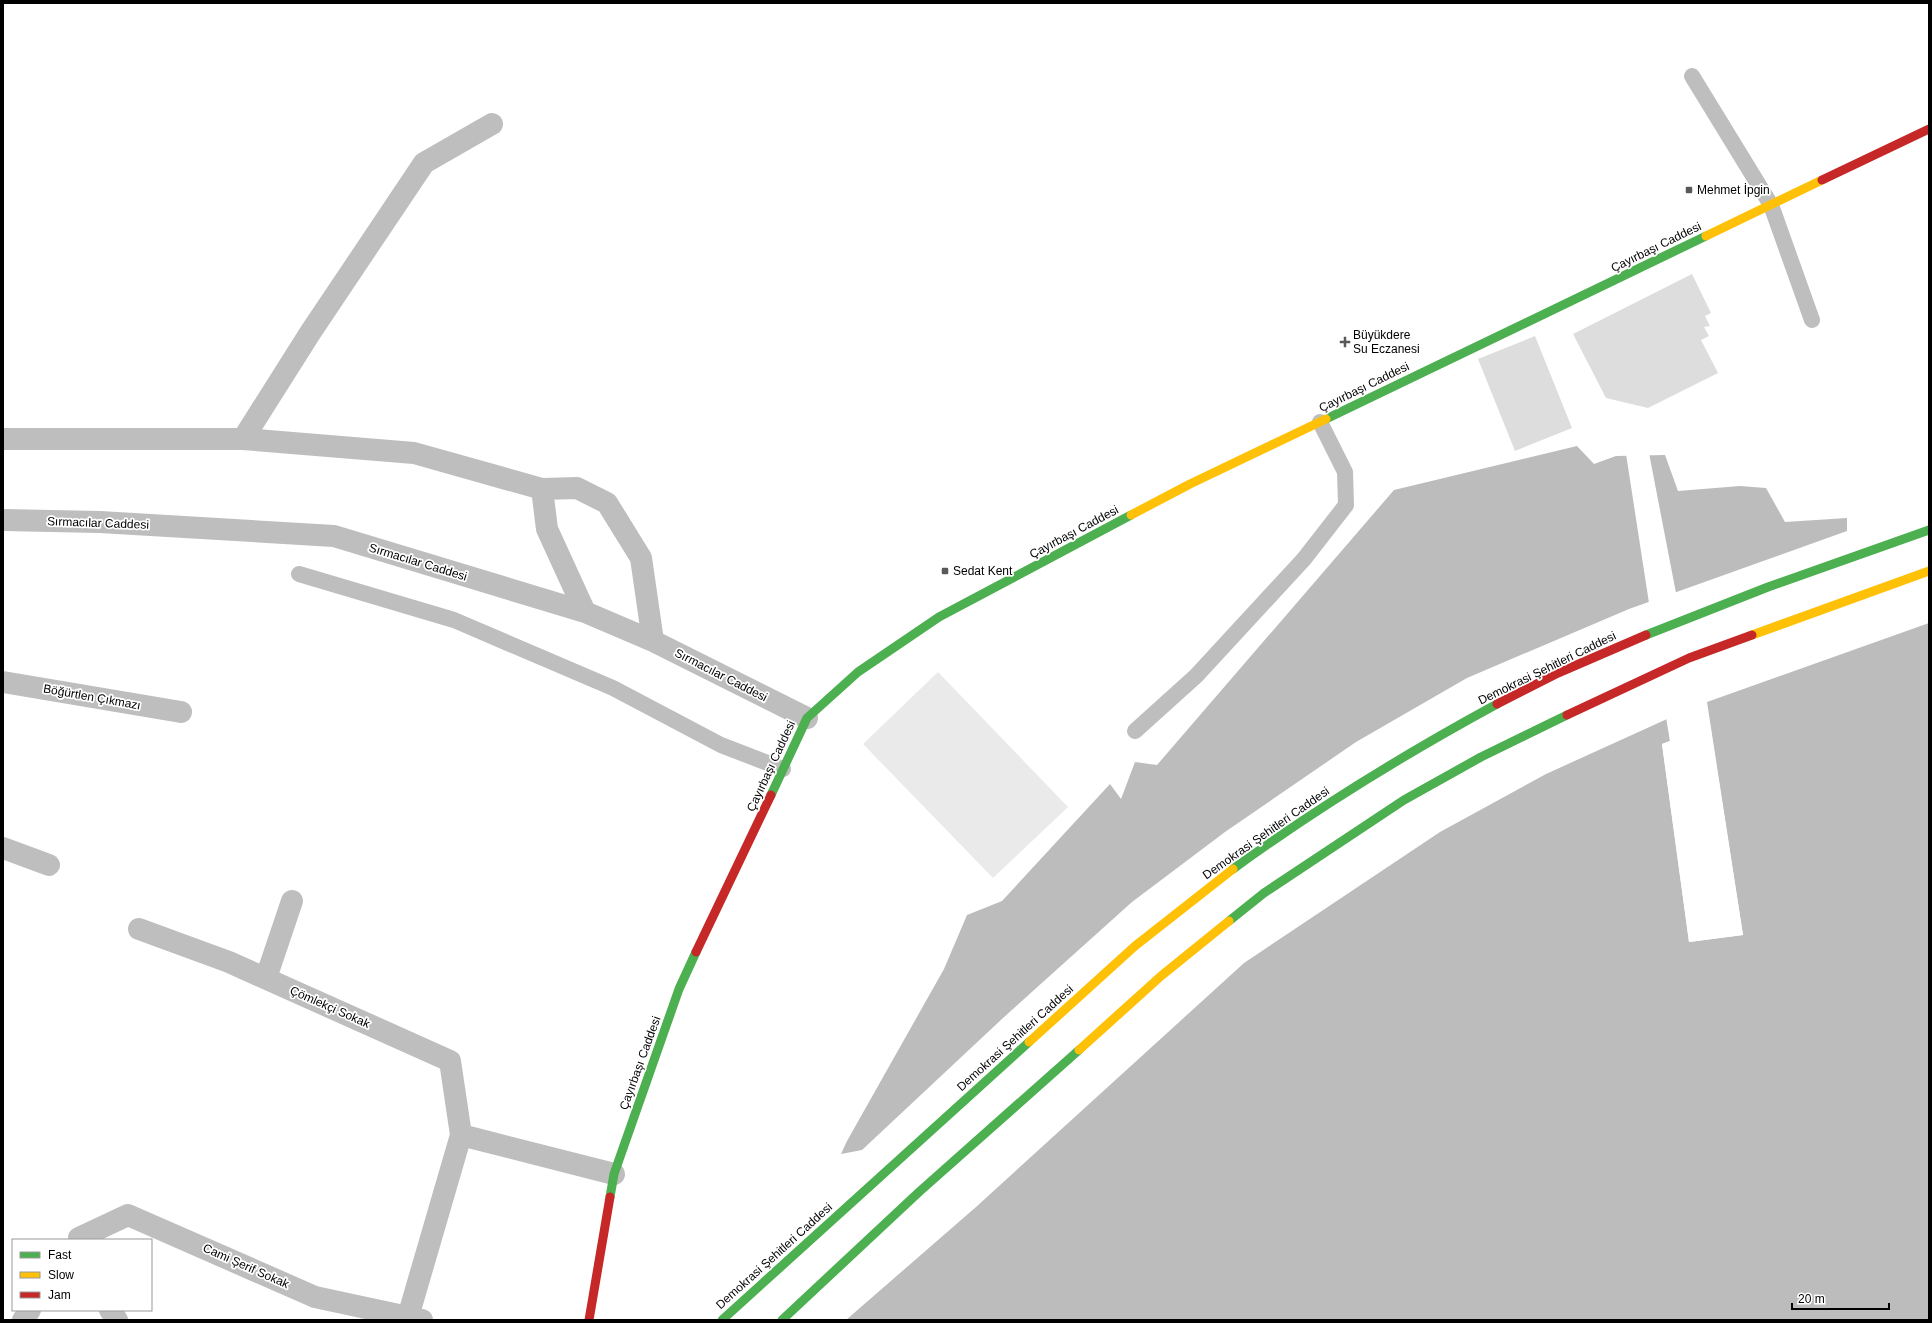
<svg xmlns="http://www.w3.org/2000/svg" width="1932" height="1323" font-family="Arial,sans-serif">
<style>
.green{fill:#eaeaea}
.water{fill:#bcbcbc}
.pier{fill:#fff}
.building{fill:#ddd}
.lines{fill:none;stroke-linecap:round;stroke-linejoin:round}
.lane{stroke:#bebebe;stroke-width:16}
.street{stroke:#bebebe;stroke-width:22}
.fast{stroke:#4caf50;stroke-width:9}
.slow{stroke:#ffc107;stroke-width:9}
.jam{stroke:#c62828;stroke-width:9}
.poi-dot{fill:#595959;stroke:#fff;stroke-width:1.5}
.labels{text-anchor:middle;stroke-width:3.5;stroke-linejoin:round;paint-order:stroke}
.poi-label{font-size:12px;fill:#000;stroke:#fff;text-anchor:start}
.street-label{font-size:12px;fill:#000;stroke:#fff}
</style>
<rect width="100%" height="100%" fill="#fff"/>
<path class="green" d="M938 672 1068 807 993 878 863 744Z"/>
<path class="water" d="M1577 446 1594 464 1616 456 1665 455 1678 491 1740 486 1766 488 1785 522 1847 518V531L1629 609 1467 678 1356 742 1225 832 1132 902 1003 1018 862 1150 841 1154 847 1141 944 969 967 915 1002 901 1110 784 1121 799 1135 762 1157 765 1394 490Z
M1929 623V1320H846L976 1207 1244 963 1440 832 1546 774 1667 719 1670 741 1662 744 1689 942 1743 935 1707 702Z"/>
<path class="pier" d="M1649 453 1676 593 1649 603 1626 454Z
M1666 717 1669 718 1672 742 1664 745 1690 940 1741 934 1709 731H1711L1743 935 1689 942 1662 744 1670 741Z"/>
<path class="building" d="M1692 274 1711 313 1705 316 1710 326 1704 327 1709 336 1701 340 1718 373 1648 408 1606 398 1573 334Z
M1535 336 1572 428 1515 451 1478 359Z"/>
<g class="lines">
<path class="lane" d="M1692 76 1771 205 1812 320
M299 574 454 620 613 688 721 745 783 769
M1135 731 1196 676 1304 559 1346 505 1345 472 1320 422"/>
<path class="street" d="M3 439H243L414 453 542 489 577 488 607 503 641 558 653 641
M243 439 310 333 424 163 492 124
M542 489 547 529 585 612
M3 520 100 522 334 536 585 612 653 641 807 718
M3 682 181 712
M3 848 49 865
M139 929 229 962 450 1061 461 1135 614 1174
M266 978 292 901
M79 1240V1238L128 1215 315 1297 422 1320
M110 1310 117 1320
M408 1317 461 1135
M23 1320 30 1310"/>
<path class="fast" d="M1326 419 1706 236
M1646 635 1768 587 1929 530
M771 795 807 718 858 672 939 617 1131 515
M1233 869C1317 808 1405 754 1497 704
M1229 921 1264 893 1404 800 1481 757 1567 715
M610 1197 614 1174 679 989 696 952
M722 1320 1029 1042
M782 1320 919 1192 1079 1050"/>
<path class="slow" d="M1706 236 1822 180
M1131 515 1190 484 1326 419
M1752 635 1929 571
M1029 1042 1135 946 1233 869
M1079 1050 1161 976 1229 921"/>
<path class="jam" d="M1822 180 1929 129
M1497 704 1558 673 1646 635
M1567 715 1689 658 1752 635
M696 952 771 795
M589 1320 610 1197"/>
</g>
<g class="poi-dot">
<rect x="1685" y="186" width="8" height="8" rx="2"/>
<path d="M1343 336h4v4h4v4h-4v4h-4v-4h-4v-4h4z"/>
<rect x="941" y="567" width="8" height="8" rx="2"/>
</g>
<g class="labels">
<g class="poi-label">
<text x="1697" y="194">Mehmet İpgin</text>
<text x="1353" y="339">Büyükdere<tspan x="1353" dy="14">Su Eczanesi</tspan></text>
<text x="953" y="575">Sedat Kent</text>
</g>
<g class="street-label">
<text transform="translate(1656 247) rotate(-26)" y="4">Çayırbaşı Caddesi</text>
<text transform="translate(1364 387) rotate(-26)" y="4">Çayırbaşı Caddesi</text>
<text transform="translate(98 523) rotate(2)" y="4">Sırmacılar Caddesi</text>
<text transform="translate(1074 532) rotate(-28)" y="4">Çayırbaşı Caddesi</text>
<text transform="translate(418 562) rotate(17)" y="4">Sırmacılar Caddesi</text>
<text transform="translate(1547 668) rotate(-26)" y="4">Demokrasi Şehitleri Caddesi</text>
<text transform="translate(721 675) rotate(27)" y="4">Sırmacılar Caddesi</text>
<text transform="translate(92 697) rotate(10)" y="4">Böğürtlen Çıkmazı</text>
<text transform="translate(771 766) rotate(-65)" y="4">Çayırbaşı Caddesi</text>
<text transform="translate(1266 833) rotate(-35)" y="4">Demokrasi Şehitleri Caddesi</text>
<text transform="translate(330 1007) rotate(24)" y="4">Çömlekçi Sokak</text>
<text transform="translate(1015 1038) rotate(-42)" y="4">Demokrasi Şehitleri Caddesi</text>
<text transform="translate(640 1063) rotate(-70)" y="4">Çayırbaşı Caddesi</text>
<text transform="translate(774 1256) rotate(-42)" y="4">Demokrasi Şehitleri Caddesi</text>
<text transform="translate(246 1266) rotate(24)" y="4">Cami Şerif Sokak</text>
</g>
</g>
<rect width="1932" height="1323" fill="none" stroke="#000000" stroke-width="8"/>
<rect x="12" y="1239" width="140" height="72" fill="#ffffff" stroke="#999999"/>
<rect x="20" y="1252" width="20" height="6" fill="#4caf50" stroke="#999999"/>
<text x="48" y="1259" font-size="12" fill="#000000">Fast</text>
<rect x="20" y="1272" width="20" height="6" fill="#ffc107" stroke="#999999"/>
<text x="48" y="1279" font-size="12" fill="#000000">Slow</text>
<rect x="20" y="1292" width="20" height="6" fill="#c62828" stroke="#999999"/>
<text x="48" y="1299" font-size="12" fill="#000000">Jam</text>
<path d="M1792 1303v6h97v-6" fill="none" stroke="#000000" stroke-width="2"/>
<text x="1798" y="1303" font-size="12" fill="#000000" stroke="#ffffff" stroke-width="3" paint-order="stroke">20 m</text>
</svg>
